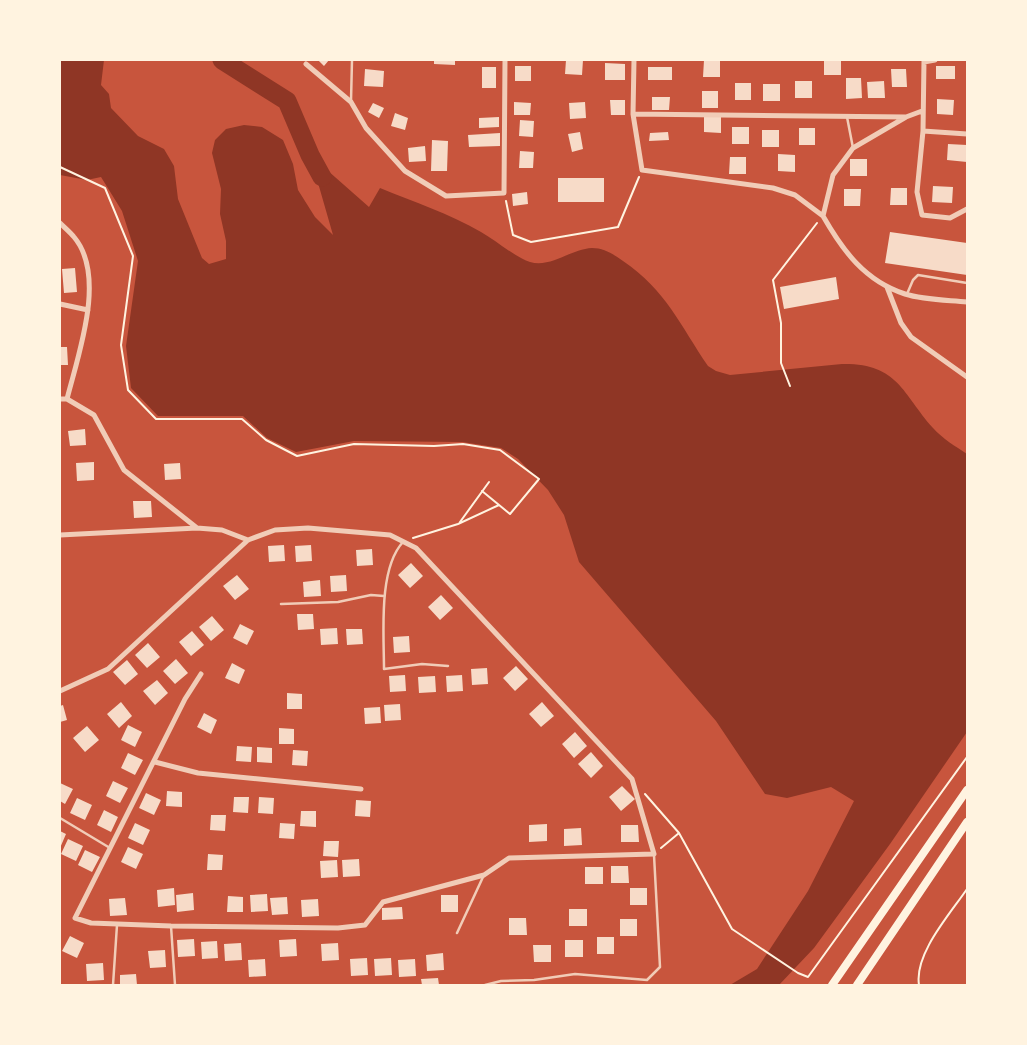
<svg xmlns="http://www.w3.org/2000/svg" width="1027" height="1045" font-family="Helvetica,sans-serif">
<style>
.water{fill:#8f3625}
.lines{fill:none;stroke-linecap:round;stroke-linejoin:round}
.river{stroke:#8f3625;stroke-width:19}
.building{fill:#f7dbc8}
.path{stroke:#fff3e0;stroke-width:2}
.service{stroke:#f1ccb7;stroke-width:2.5}
.minor{stroke:#f1ccb7;stroke-width:5}
.primary{stroke:#fff3e0;stroke-width:8}
</style>
<rect width="100%" height="100%" fill="#c8553d"/>
<path class="water" d="M60 60H104L101 85 109 94 111 108 138 136 164 149 174 166 178 199 202 258 209 264 226 259V241L220 214 221 189 212 153 215 140 226 129 244 125 262 127 283 140 293 164 298 190 315 217 333 235 310 155 369 207 380 188C414 202 450 214 481 232 497 241 513 256 530 262 551 268 571 249 592 248 604 248 613 254 623 261 666 290 680 325 708 366L716 371 730 375 842 364C898 363 902 393 933 428 943 439 955 446 967 454V732L890 844 814 948 779 985H730L757 969 808 891 854 801 831 787 787 798 765 794 716 721 579 562 564 515 548 490 518 459 501 448 462 442 354 441 296 452 267 438 243 416H158L131 388 126 346 138 261 122 211 101 177 87 180 60 175Z"/>
<g class="lines">
<path class="river" d="M222 60 287 101 310 155 322 177"/>
</g>
<path class="building" d="M318 60H329L324 66Z
M434 60H455V65L434 64Z
M566 60H583L582 75 565 74Z
M704 60 720 61V77H703Z
M824 60H841V75H824Z
M605 63 625 64V80H605Z
M515 66H531V81H515Z
M936 66H955V79H936Z
M482 67H496V88H482Z
M648 67H672V80H648Z
M365 69 384 71 383 87 364 86Z
M891 69H906L907 87H892Z
M846 78H861L862 98 846 99Z
M795 81H812V98H795Z
M884 81 885 98H868L867 82Z
M735 83H751V100H735Z
M763 84H780V101H763Z
M702 91H718V108H702Z
M652 97H670L669 110H652Z
M937 99 954 100 953 115 937 114Z
M610 100H625V115H611Z
M514 102 531 103 530 115H514Z
M585 102 586 118 570 119 569 103Z
M373 103 384 108 379 118 368 112Z
M395 113 408 118 405 130 391 126Z
M704 116H721V133L704 132Z
M499 117V127L479 128V118Z
M520 120 534 121 533 137 519 136Z
M732 127H749V144H732Z
M799 128H815V145H799Z
M762 130H779V147H762Z
M580 132 583 149 572 152 568 134Z
M668 132 669 140 649 141 650 133Z
M500 133V146L469 147 468 135Z
M432 140 448 141 447 171H431Z
M948 144 967 145V162L947 160Z
M425 146 426 161 409 162 408 148Z
M520 151 534 152 533 168H519Z
M778 154 795 155V172L778 171Z
M730 157H746V174H729Z
M850 159H867V176H850Z
M558 178H604V202H558Z
M933 186 953 187 952 203 932 202Z
M891 188H907V205H890Z
M844 189H861L860 206H844Z
M527 192 528 204 513 206 512 194Z
M890 232 967 243V275L885 263Z
M75 268 77 292 64 293 62 269Z
M836 277 839 299 784 309 780 287Z
M60 347H67L68 365H60Z
M85 429 86 445 70 446 68 431Z
M94 462V480L77 481 76 463Z
M180 463 181 479 165 480 164 464Z
M133 501H151L152 517 134 518Z
M284 545 285 561 269 562 268 546Z
M311 545 312 561 296 562 295 546Z
M372 549 373 565 357 566 356 550Z
M411 563 423 576 410 588 398 575Z
M237 575 249 589 235 600 223 586Z
M346 575 347 591 331 592 330 576Z
M320 580 321 596 304 597 303 582Z
M441 595 453 608 440 620 428 607Z
M297 614H313L314 629 298 630Z
M212 616 224 630 211 641 199 627Z
M240 624 254 631 247 645 233 638Z
M337 628 338 644 321 645 320 629Z
M346 629H362L363 644 347 645Z
M192 631 204 645 191 656 179 642Z
M409 636 410 652 394 653 393 637Z
M148 643 160 657 147 668 135 655Z
M176 659 188 673 175 684 163 671Z
M127 660 138 674 125 685 113 672Z
M232 663 245 670 239 684 225 678Z
M516 666 528 679 515 691 503 678Z
M487 668 488 684 472 685 471 669Z
M405 675 406 691 390 692 389 676Z
M462 675 463 691 447 692 446 676Z
M435 676 436 692 419 693 418 677Z
M157 680 168 693 155 705 143 691Z
M287 693 302 694V709H287Z
M121 702 132 716 119 728 107 714Z
M542 702 554 716 541 727 529 714Z
M400 704 401 720 385 721 384 705Z
M63 705 67 720 60 722V706Z
M380 707 381 723 365 724 364 708Z
M204 713 217 720 211 734 197 727Z
M128 725 142 732 135 747 121 740Z
M87 726 99 740 85 752 73 738Z
M279 728 294 729V744H279Z
M575 732 587 746 574 758 562 744Z
M237 746 252 747 251 762 236 761Z
M257 747 272 748V763L257 762Z
M293 750 308 751 307 766 292 765Z
M591 752 603 766 591 778 578 764Z
M128 753 143 760 135 775 121 768Z
M113 781 128 788 120 803 106 796Z
M60 783 73 789 65 804 60 801Z
M622 786 635 799 621 811 609 797Z
M167 791 182 792V807L166 806Z
M146 793 161 800 154 815 139 808Z
M234 797H249L248 813 233 812Z
M259 797 274 798 273 814 258 813Z
M77 798 92 805 85 820 70 813Z
M356 800 371 801 370 817 355 816Z
M104 810 118 817 111 832 97 825Z
M301 811H316V827L300 826Z
M211 815H226L225 831 210 830Z
M135 823 150 830 143 845 128 838Z
M280 823 295 824 294 839 279 838Z
M547 824V841L529 842V825Z
M621 825H638L639 842H621Z
M581 828 582 845 564 846V829Z
M60 831 66 834 60 848Z
M68 839 83 846 76 861 61 854Z
M324 841H339L338 857 323 856Z
M128 847 143 854 136 869 121 862Z
M85 850 100 857 92 872 78 865Z
M208 854 223 855 222 870H207Z
M359 859 360 876 343 877 342 860Z
M337 860 338 877 321 878 320 861Z
M611 866H628L629 883H611Z
M585 867H603V884H585Z
M174 888 175 905 158 907 157 890Z
M630 888H647V905H630Z
M193 893 194 910 177 912 176 895Z
M267 894 268 911 251 912 250 895Z
M441 895H458V912H441Z
M228 896 243 897V912H227Z
M287 897 288 914 272 915 270 898Z
M125 898 127 915 110 916 109 899Z
M318 899 319 916 302 917 301 900Z
M402 907 403 919 382 920V908Z
M569 909H587V926H569Z
M509 918H526L527 935H509Z
M620 919H637V936H620Z
M70 936 84 943 77 958 62 951Z
M597 937H614V954H597Z
M194 939 195 956 178 957 177 940Z
M296 939 297 956 280 957 279 940Z
M565 940H583V957H565Z
M217 941 218 958 202 959 201 942Z
M241 943 242 960 225 961 224 944Z
M338 943 339 960 322 961 321 944Z
M533 945H551V962H534Z
M165 950 166 967 150 968 148 951Z
M443 953 444 970 427 971 426 955Z
M367 958 368 975 351 976 350 959Z
M391 958 392 975 375 976 374 959Z
M265 959 266 976 249 977 248 960Z
M415 959 416 976 399 977 398 960Z
M103 963 104 980 87 981 86 964Z
M136 974 137 985H120V975Z
M438 978 439 985H422L421 979Z"/>
<g class="lines">
<path class="path" d="M60 167 105 188 133 256 121 345 128 390 156 419H242L266 440 297 456 354 444 434 446 463 444 500 450 539 479 510 514 482 491
M506 201 513 235 531 242 618 227 639 177
M790 386 781 363V323L773 280 817 223
M460 522 489 482
M413 538 458 524 499 505
M645 794 679 833 661 848
M679 833 732 929 798 973 808 977 967 757
M919 985C914 954 950 914 967 889"/>
<path class="service" d="M351 101 352 60
M847 117 853 148
M907 294 913 280 918 275 967 283
M403 542C378 569 384 634 384 669L422 664 448 666
M281 604 338 602 371 595 384 596
M60 818 110 848
M171 926 175 985
M457 933 483 877
M113 985 117 925
M485 985 501 981 534 980 575 974 647 980 660 967 654 855"/>
<path class="minor" d="M634 60 633 114 642 170 773 188 795 195 823 216
M924 60 923 131 917 192 922 215 950 218 967 209
M924 62 935 60
M306 64 351 102 366 128 405 171 446 196 504 193 505 60
M633 114 906 117 922 111
M906 117 853 148 833 175 823 216C843 251 865 281 905 294 924 300 947 300 967 302
M923 131 967 134
M60 223C65 228 70 232 74 237 107 276 78 355 67 399
M887 287 901 323 911 337 967 377
M60 304 88 310
M60 399H67L94 415 124 470 197 528 222 530 248 540
M60 535 197 528
M60 691 108 669 248 540 275 530 308 528 390 535 416 548 632 779 654 854 509 858 484 875 383 902 365 925 338 928 171 926 91 923 75 918 185 699 201 674
M155 762 198 773 361 789"/>
<path class="primary" d="M832 985 967 790
M857 985 967 822"/>
</g>
<rect width="1027" height="1045" fill="none" stroke="#fff3e0" stroke-width="122"/>
</svg>
